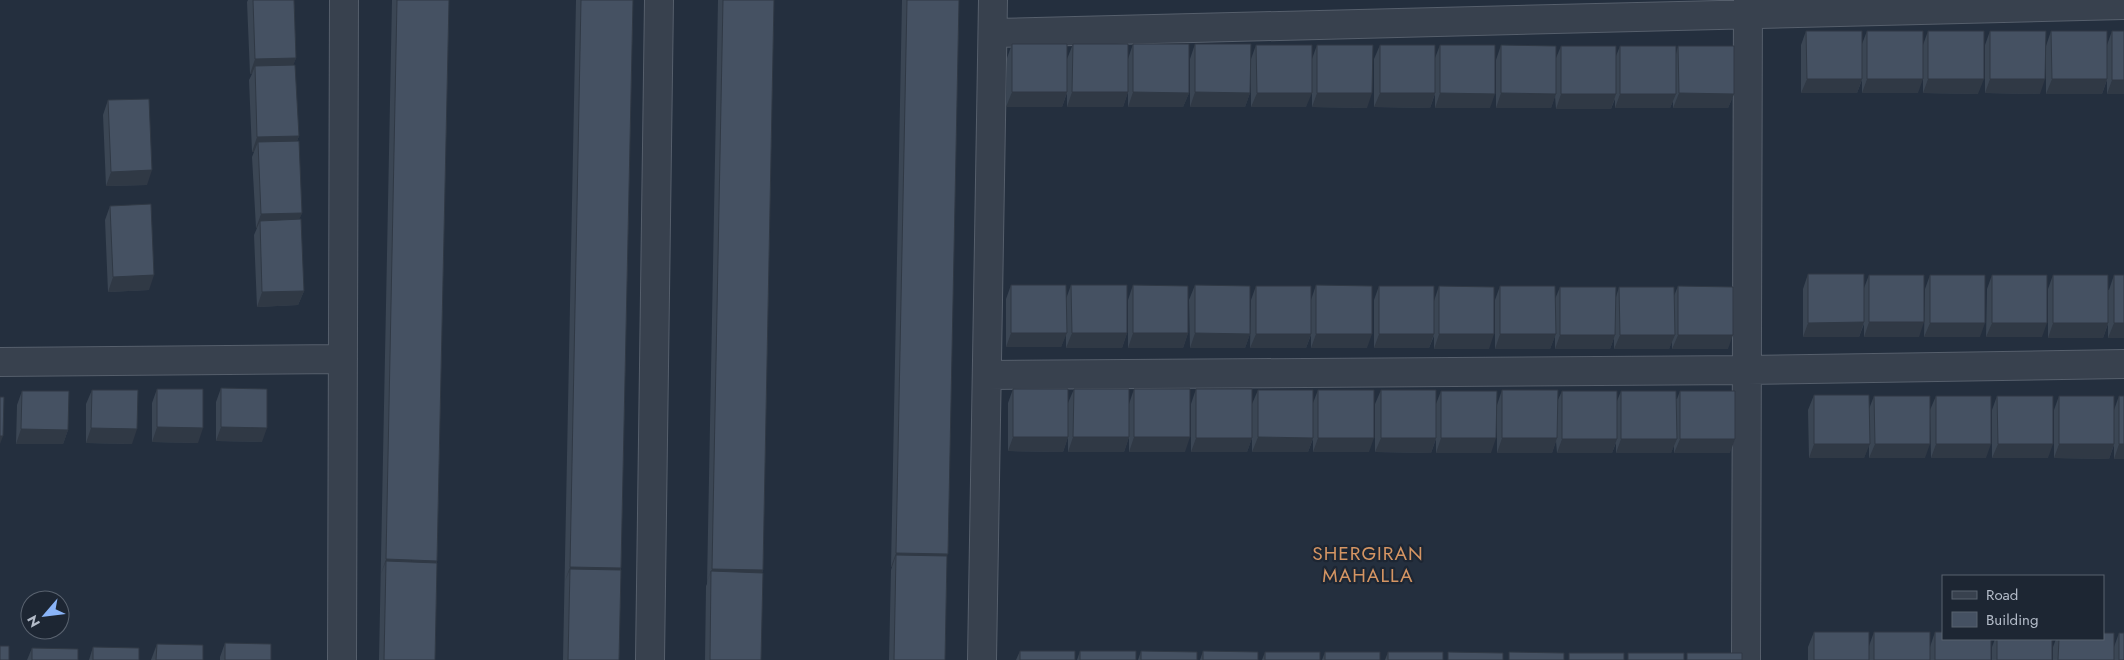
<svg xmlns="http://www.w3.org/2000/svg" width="2124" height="660" font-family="Jost,sans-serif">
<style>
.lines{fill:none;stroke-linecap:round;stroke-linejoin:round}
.minor-casing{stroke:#565f6c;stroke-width:30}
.minor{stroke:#38414e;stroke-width:28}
.wall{fill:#3b4654}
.shaded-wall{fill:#303945}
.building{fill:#455162;stroke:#303945}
.labels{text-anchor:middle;stroke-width:4.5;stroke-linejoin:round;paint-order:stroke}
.neighbourhood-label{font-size:19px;letter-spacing:1px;fill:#d59563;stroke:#1d2633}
</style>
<rect width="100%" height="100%" fill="#242f3e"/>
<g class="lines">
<defs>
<path id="minor" d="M993 33 2124 5
M0 362 343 359
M987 375 1747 370 2124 364
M342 660 344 0
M650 660 659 0
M982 660 993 0
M1746 660 1748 0"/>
</defs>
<use href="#minor" class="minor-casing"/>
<use href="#minor" class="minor"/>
</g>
<path class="wall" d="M248 0H294L296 58 293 65 299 136 297 141 302 213 299 219 304 291 298 305 257 307 254 235 257 228H256L252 157 254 152H252L249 80 252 74H250L247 2Z
M392 0H449L437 563 435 660H379Z
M576 0H633L621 570 619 660H563Z
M718 0H774L763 570 762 573 761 660H705L706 586 707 584Z
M902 0H959L947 556 945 660H889L891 570 892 567H891Z
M1806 31 1862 44 1867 31 1918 93H1862V80L1857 93H1801V45Z
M1928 31 1978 94 1923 93V45Z
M1990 31 2040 94 1985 93V45Z
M2051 31 2107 45 2112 31 2124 94H2107V80L2102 94H2046V46Z
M1012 44 1067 59 1073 44 1128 92 1123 107H1067V93L1062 107H1006L1007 58Z
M1133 44 1189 93 1183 107H1128V59Z
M1195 44 1250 93 1245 107H1190V59Z
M1256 45 1312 59 1317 45 1367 108 1312 107V75L1306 107H1251V59Z
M1380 45 1435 58 1440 45 1490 108H1435V94L1430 108 1374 107V59Z
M1501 45 1556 58 1561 46 1616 56 1620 46 1676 54 1678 46 1734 94 1728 108H1673V101L1670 108H1615V99L1611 109H1556L1555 96 1551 108H1496V60Z
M108 100 147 185 106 186 103 115Z
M110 206 149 290 108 292 105 220Z
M1808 274 1864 288 1869 275 1919 337H1864V324L1859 337H1803V289Z
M1930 275 1980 337H1924L1925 289Z
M1992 275 2042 337H1986L1987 289Z
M2053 275 2109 290 2114 275 2124 338H2108V324L2103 338H2048V289Z
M1011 285 1066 299 1071 285 1127 333 1122 348H1066V334L1061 347H1006V299Z
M1133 285 1188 333 1183 348H1128V300Z
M1195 285 1250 334 1245 348H1190L1189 300Z
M1316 285 1367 348H1311V335L1306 348H1250L1251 300 1256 286 1311 300Z
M1379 286 1434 301 1439 286 1489 349H1434V336L1429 348H1374V300Z
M1500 286 1555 299 1560 287 1616 297 1619 287 1674 296 1678 286 1728 349H1672V341L1669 349H1614V338L1610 349H1555V336L1550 349H1495V300Z
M221 388 262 442 216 441V402Z
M157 389 198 443 152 442V403Z
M1013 389 1068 403 1074 389 1129 437 1124 452H1068V437L1063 452 1008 451V403Z
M1134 389 1185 452H1129V404Z
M1196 389 1252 438 1247 452H1191V404Z
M92 390 132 444 86 443V404Z
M1258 390 1313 403 1318 390 1369 452H1313V439L1308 452H1252V404Z
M1381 390 1436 404 1441 391 1491 453H1436V439L1431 453 1375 452V404Z
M1502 390 1557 402 1562 391 1617 401 1621 391 1677 399 1680 391 1730 453H1674V445L1671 453H1616V443L1612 453H1557L1556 441 1552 453H1497V405Z
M22 391 68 430 63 444H16L17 405Z
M1814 395 1869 409 1874 396 1925 458H1869V444L1864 458H1809L1808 410Z
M1936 396 1986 458H1931L1930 410Z
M1997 396 2048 458H1992V410Z
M2059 396 2114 410 2119 396 2124 459H2114V445L2109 459 2054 458V410Z
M1814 632 1869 646 1874 632 1930 660H1808V647Z
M1935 632 1991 660H1930V647Z
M2119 633 2124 660H2114V647Z
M1995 639H2052V660H1992V647Z
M2056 639H2103L2114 660H2053V647Z
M225 643 271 660H220V657Z
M157 644 203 660H151Z
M93 647 139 660H89Z
M32 648 78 660H27Z
M1020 651 1075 660H1016Z
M1080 651 1136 660H1077Z
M1141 651 1197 660H1138Z
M1203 651 1258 660H1200Z
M1265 652 1320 660H1262Z
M1325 652 1380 660H1322Z
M1388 652 1443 660H1385Z"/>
<path class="shaded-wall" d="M296 58 291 72 255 66 252 74H250L255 59Z
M1807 79H1862L1857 93H1801Z
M1867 79H1923L1918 93H1862Z
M1928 79H1984L1978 94 1923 93Z
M1990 79H2045L2040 94 1985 93Z
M2052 79H2107L2102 94H2046Z
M2112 80H2124V94H2107Z
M1012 92H1067L1062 107H1006Z
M1072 92H1128L1123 107H1067Z
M1133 92 1189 93 1183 107H1128Z
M1195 92 1250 93 1245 107H1190Z
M1257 93H1312L1306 107H1251Z
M1317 93H1372L1367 108 1312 107Z
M1380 93H1435L1430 108 1374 107Z
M1440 93 1495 94 1490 108H1435Z
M1501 93 1556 94 1551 108H1496Z
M1679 93 1734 94 1728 108H1673Z
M1561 94H1616L1611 109H1556Z
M1620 94H1676L1670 108H1615Z
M299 136 293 150 258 142 254 152H252L257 137Z
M152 170 147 185 106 186 111 172Z
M302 213 296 227 260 221 257 228H256L261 214Z
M154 275 149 290 108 292 113 277Z
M304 291 298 305 257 307 262 292Z
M1864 322 1859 337H1803L1808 323Z
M1869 322H1924L1919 337H1864Z
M1930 323H1985L1980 337H1924Z
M1992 323H2047L2042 337H1986Z
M2053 323H2108L2103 338H2048Z
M2114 323H2124V338H2108Z
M1011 333H1067L1061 347H1006Z
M1072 333H1127L1122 348H1066Z
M1133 333H1188L1183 348H1128Z
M1195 333 1250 334 1245 348H1190Z
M1256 334H1311L1306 348H1250Z
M1316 334H1372L1367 348H1311Z
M1379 334H1434L1429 348H1374Z
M1439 334H1494L1489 349H1434Z
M1500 334H1556L1550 349H1495Z
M1560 335H1615L1610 349H1555Z
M1620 335H1675L1669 349H1614Z
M1678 335H1733L1728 349H1672Z
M157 427 203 428 198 443 152 442Z
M221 427 267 428 262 442 216 441Z
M91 428 137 429 132 444 86 443Z
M21 429 68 430 63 444H16Z
M0 436H3L0 444Z
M1013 437H1068L1063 452 1008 451Z
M1073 437H1129L1124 452H1068Z
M1134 437H1190L1185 452H1129Z
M1258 437 1313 438 1308 452H1252Z
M1196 438H1252L1247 452H1191Z
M1318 438H1374L1369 452H1313Z
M1381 438H1436L1431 453 1375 452Z
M1441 438H1496L1491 453H1436Z
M1502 438H1557L1552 453H1497Z
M1562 439H1617L1612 453H1557Z
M1621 439H1677L1671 453H1616Z
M1680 439H1735L1730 453H1674Z
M1814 444H1870L1864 458H1809Z
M1875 444H1930L1925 458H1869Z
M1936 444H1991L1986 458H1931Z
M1998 444H2053L2048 458H1992Z
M2059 444H2114L2109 459 2054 458Z
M2119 444H2124V459H2114Z
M896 553 948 554 942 569 896 555 892 567H891Z
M386 559 437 561 432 575 386 561 381 574Z
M570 567 621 568 616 583 570 569 565 581Z
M712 569 763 570 757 585 711 571 706 584Z"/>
<path class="building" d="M253 0H294L296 58 255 59Z
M397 0H449L437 561 386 559Z
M581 0H633L621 568 570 567Z
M723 0H774L763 570 712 569Z
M907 0H959L948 554 896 553Z
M1806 31H1862V79H1807Z
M1867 31H1923V79H1867Z
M1928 31H1984V79H1928Z
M1990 31H2046L2045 79H1990Z
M2051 31H2107V79H2052Z
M2112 31H2124V80H2112Z
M1012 44H1067V92H1012Z
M1073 44H1128V92H1072Z
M1133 44H1189V93L1133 92Z
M1195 44H1251L1250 93 1195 92Z
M1256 45H1312V93H1257Z
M1317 45H1373L1372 93H1317Z
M1380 45H1435V93H1380Z
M1440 45H1495V94L1440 93Z
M1501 45 1556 46V94L1501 93Z
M1561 46H1616V94H1561Z
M1620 46H1676V94H1620Z
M1678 46H1734V94L1679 93Z
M295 65 299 136 257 137 255 66Z
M149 99 152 170 111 172 108 100Z
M299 141 302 213 261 214 258 142Z
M151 204 154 275 113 277 110 206Z
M301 219 304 291 262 292 260 221Z
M1808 274H1864V322L1808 323Z
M1869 275H1924V322H1869Z
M1930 275H1985V323H1930Z
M1992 275H2047V323H1992Z
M2053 275H2108V323H2053Z
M2114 275H2124V323H2114Z
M1011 285H1066L1067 333H1011Z
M1071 285H1127V333H1072Z
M1133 285 1188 286V333H1133Z
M1195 285 1250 286V334L1195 333Z
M1316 285 1372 286V334H1316Z
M1256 286H1311V334H1256Z
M1379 286H1434V334H1379Z
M1439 286 1494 287V334H1439Z
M1500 286H1555L1556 334H1500Z
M1678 286 1733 287V335H1678Z
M1560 287H1616L1615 335H1560Z
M1619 287H1674L1675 335H1620Z
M221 388 267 389V428L221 427Z
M157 389H203V428L157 427Z
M1013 389H1068V437H1013Z
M1074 389H1129V437H1073Z
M1134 389H1190V437H1134Z
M1196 389H1252V438H1196Z
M92 390H138L137 429 91 428Z
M1258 390H1313V438L1258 437Z
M1318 390H1374V438H1318Z
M1381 390H1436V438H1381Z
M1502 390H1558L1557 438H1502Z
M22 391H69L68 430 21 429Z
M1441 391H1497L1496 438H1441Z
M1562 391H1617V439H1562Z
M1621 391H1676L1677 439H1621Z
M1680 391H1735V439H1680Z
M1814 395H1869L1870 444H1814Z
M1874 396H1930V444H1875Z
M1936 396H1991V444H1936Z
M1997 396H2053V444H1998Z
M2059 396H2114V444H2059Z
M2119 396H2124V444H2119Z
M0 397H4L3 436H0Z
M896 555 947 556 945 660H894Z
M386 561 437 563 435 660H384Z
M570 569 621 570 619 660H568Z
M711 571 763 573 761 660H710Z
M1814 632H1869V660H1814Z
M1874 632H1930V660H1874Z
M1935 632H1943V639H1991V660H1935Z
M2103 633H2114V660H2058L2059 639H2103Z
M2119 633H2124V660H2119Z
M1997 639H2052V660H1997Z
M225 643 271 644V660H225Z
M157 644 203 645V660H156Z
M0 646H9V660H0Z
M93 647 139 648V660H93Z
M32 648 78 649V660H32Z
M1020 651H1075V660H1020Z
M1080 651H1136V660H1080Z
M1141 651 1197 652V660H1141Z
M1203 651 1258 652V660H1203Z
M1265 652H1320V660H1265Z
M1325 652H1380V660H1325Z
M1388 652H1443V660H1388Z
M1448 652 1503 653V660H1448Z
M1509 652 1564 653V660H1509Z
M1569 653H1624V660H1569Z
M1628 653H1684V660H1628Z
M1687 653H1742V660H1687Z"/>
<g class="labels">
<g class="neighbourhood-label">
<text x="1368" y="560">SHERGIRAN<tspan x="1368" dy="22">MAHALLA</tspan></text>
</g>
</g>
<rect x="1942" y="575" width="162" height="65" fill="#1d2633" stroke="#59626f"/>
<rect x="1952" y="591" width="25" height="8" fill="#38414e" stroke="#59626f"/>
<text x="1986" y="600" font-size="15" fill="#b4bcc9">Road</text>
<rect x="1952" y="612" width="25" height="15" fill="#455162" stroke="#59626f"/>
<text x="1986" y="625" font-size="15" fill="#b4bcc9">Building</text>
<g transform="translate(45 615) rotate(242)"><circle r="24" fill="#1d2633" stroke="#59626f"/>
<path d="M0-4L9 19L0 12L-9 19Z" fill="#8ab4f8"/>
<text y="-8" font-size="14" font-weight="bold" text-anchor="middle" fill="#b4bcc9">N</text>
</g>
</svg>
